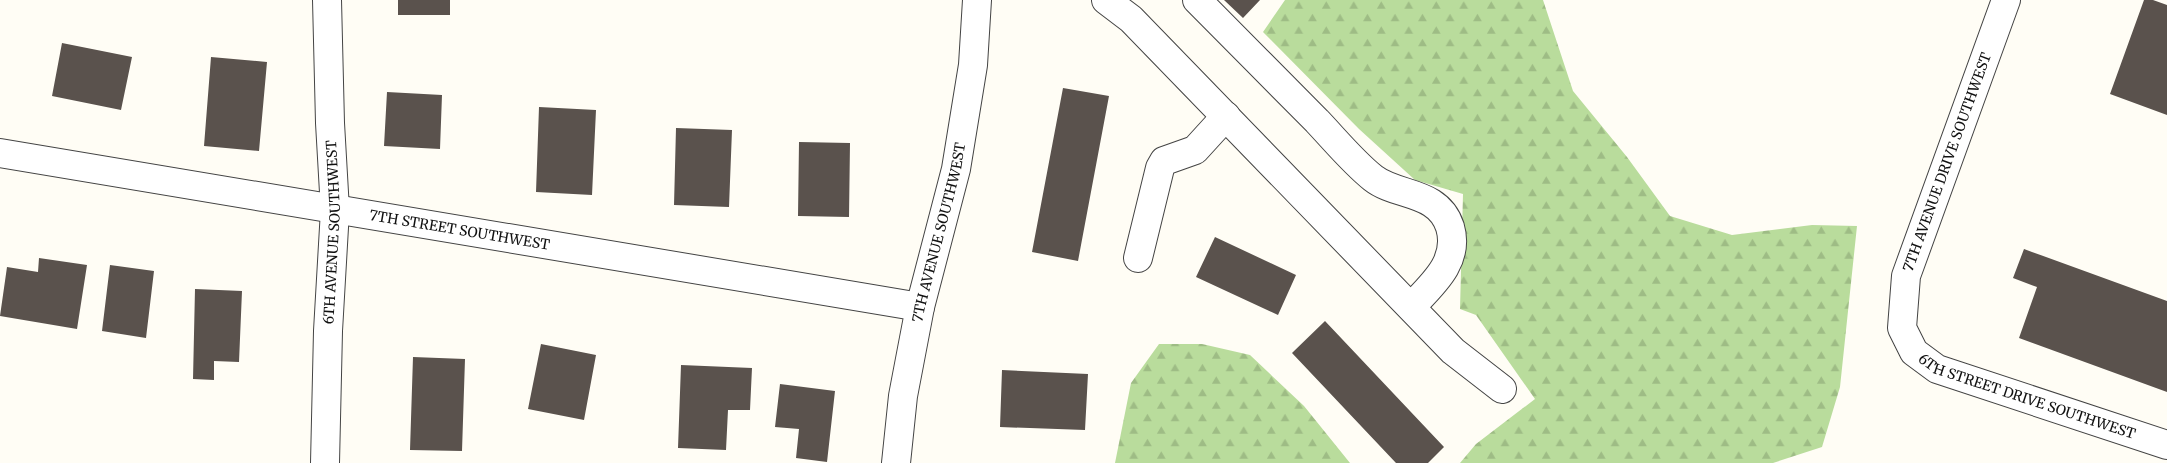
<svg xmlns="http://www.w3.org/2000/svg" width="2167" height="463" font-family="Merriweather,serif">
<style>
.forest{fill:url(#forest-firs)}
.building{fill:#5a524d}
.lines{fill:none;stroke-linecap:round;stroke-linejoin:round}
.minor-casing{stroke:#444;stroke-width:30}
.minor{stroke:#fff;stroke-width:28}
.labels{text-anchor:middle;stroke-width:5;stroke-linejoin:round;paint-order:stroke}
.street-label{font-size:14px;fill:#111;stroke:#fff}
</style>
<defs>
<pattern id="forest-firs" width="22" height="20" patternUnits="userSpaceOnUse" patternTransform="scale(1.25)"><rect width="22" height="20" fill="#b9dc9c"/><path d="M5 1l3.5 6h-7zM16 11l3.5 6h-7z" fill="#9ebc85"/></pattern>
</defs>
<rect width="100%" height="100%" fill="#fffdf5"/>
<path class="forest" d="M1285 0H1543L1573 91 1627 157 1670 216 1732 235 1812 225 1857 226 1840 387 1822 447 1773 463H1460L1476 444 1535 399 1476 315 1460 309 1463 194 1415 180 1359 129 1263 32Z
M1159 344H1202L1250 355 1304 406 1350 463H1115L1131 383Z"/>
<path class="building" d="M398 0H450V15H398Z
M1224 0H1260L1243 18Z
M2144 0H2153L2167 5V115L2110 94Z
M62 43 132 57 121 110 52 96Z
M211 57 267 62 259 151 204 146Z
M1063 88 1109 96 1078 261 1032 252Z
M387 92 442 95 440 149 384 146Z
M539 107 596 110 592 195 536 192Z
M676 128 732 130 729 207 674 205Z
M799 142 850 143 849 217 798 216Z
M1215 237 1296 275 1278 315 1196 277Z
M2024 249 2167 301V392L2019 338 2037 287 2013 278Z
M39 258 87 265 77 329 0 316 7 267 38 272Z
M110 265 154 271 146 338 102 331Z
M195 289 242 291 239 362 214 361V380L193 379Z
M1325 321 1444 447 1428 463H1396L1292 353Z
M541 344 596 355 584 420 528 409Z
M413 357 465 359 462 451 410 450Z
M681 365 752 368 750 410H728L726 450 678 448Z
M1002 370 1088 374 1085 430 1000 427Z
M780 384 835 391 827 462 796 458 799 429 775 427Z"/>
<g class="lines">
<defs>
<g id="minor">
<path d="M1106 0 1131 19 1453 351 1502 389"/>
<path d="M1197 0C1237 40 1277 81 1317 121 1335 140 1353 162 1373 178 1397 197 1438 190 1450 227 1460 261 1433 284 1411 307"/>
<path id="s1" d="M2006 0 1906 276 1902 328 1914 352 1937 369 2167 445"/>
<path id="s2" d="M0 153 920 307"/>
<path d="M1138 258 1160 168 1164 161 1195 150 1226 116"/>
<path id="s3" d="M325 463 328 331 335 210 330 123 327 0"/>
<path id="s4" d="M896 463 903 396 920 307 956 169 973 65 977 0"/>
</g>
</defs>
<use href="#minor" class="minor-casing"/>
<use href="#minor" class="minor"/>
</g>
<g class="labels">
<g class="street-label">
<text transform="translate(1947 162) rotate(-70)" y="5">7TH AVENUE DRIVE SOUTHWEST</text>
<text dy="5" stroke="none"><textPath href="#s3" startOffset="231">6TH AVENUE SOUTHWEST</textPath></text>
<text dy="5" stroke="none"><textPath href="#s2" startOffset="466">7TH STREET SOUTHWEST</textPath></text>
<text dy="5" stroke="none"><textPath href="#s4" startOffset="235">7TH AVENUE SOUTHWEST</textPath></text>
<text dy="5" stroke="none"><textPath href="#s1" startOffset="495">6TH STREET DRIVE SOUTHWEST</textPath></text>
</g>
</g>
</svg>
